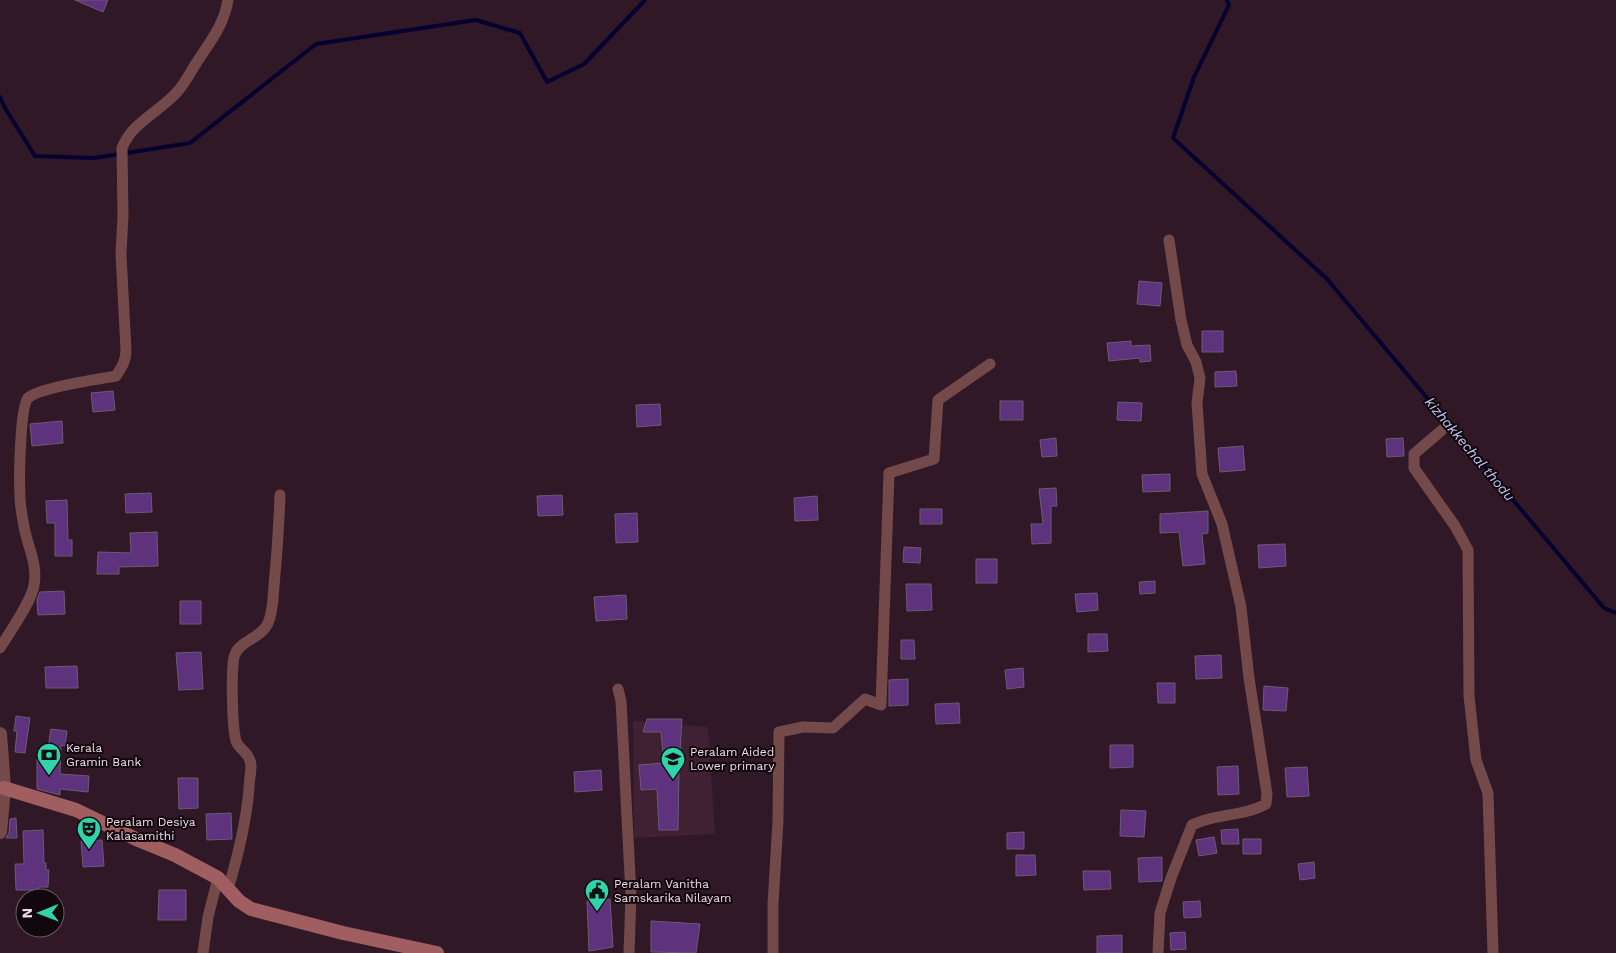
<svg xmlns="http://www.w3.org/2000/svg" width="1616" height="953" font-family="'Work Sans',sans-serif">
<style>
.built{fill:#3f2133}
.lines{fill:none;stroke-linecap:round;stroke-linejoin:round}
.stream{stroke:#050030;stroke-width:4}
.building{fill:#5e327c;stroke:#6a5b76}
.minor{stroke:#73494a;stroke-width:11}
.tertiary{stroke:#73494a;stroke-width:14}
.secondary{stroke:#a05e60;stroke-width:14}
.labels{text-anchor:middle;stroke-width:4;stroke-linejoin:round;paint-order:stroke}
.poi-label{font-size:12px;fill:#eedde6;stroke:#12070d;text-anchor:start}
.water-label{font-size:14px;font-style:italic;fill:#bec8f4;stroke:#12070d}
</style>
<rect width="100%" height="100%" fill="#301827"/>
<path class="built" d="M633 721 708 727 715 834 634 838Z"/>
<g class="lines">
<path class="stream" d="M1227 0 1229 5 1194 77 1173 138 1327 279 1604 608 1616 613
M0 97 5 108 35 156 94 158 190 143 316 44 476 20 520 33 547 82 584 64 645 0"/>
</g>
<path class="building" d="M75 0H108L103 12Z
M1139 281 1162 283 1160 306 1137 304Z
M1202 331H1223V352H1202Z
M1131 341V346L1150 345 1151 361 1140 362V358L1109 361 1107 343Z
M1236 371 1237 386 1215 387V372Z
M113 391 115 410 93 412 91 393Z
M1000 401H1023V420H1000Z
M1118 402 1142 403 1141 421 1117 420Z
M660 404 661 425 637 427 636 405Z
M62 421 63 443 32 446 30 424Z
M1056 438 1057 456 1042 457 1040 440Z
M1403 438 1404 456 1387 457 1386 439Z
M1243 446 1245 470 1220 472 1218 448Z
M1170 474V491L1143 492 1142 475Z
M1056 488 1057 506H1051V543L1032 544 1031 524H1043L1039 489Z
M151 493 152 512 126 513 125 494Z
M562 495 563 515 538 516 537 496Z
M817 496 818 520 795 521 794 498Z
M67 500 68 540H72V556H55V523H47L46 501Z
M920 509H942V524H920Z
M1208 511V533L1202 534 1205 564 1183 566 1179 532 1160 533V514Z
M637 513 638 542 616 543 615 514Z
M157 532 158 566 119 567V574H97L98 552 131 553 130 533Z
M1285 544 1286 566 1259 568 1258 545Z
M904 547 921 548 920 563 903 562Z
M976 559H997V583H976Z
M1155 581V593L1140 594 1139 582Z
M906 584H931L932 610 907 611Z
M64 591 65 614 38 615 37 600 40 592Z
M1097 593 1098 610 1077 612 1075 594Z
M626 595 627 619 596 621 594 597Z
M180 601H201V624H180Z
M1088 634H1107L1108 651 1088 652Z
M901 640H914L915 659H901Z
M201 652 203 689 179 690 176 653Z
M1221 655 1222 678 1196 679 1195 656Z
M77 666 78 688H46L45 667Z
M1023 668 1024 687 1007 689 1005 670Z
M908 679V705L889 706V680Z
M1157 683H1175V703H1158Z
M1264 686 1288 688 1286 711 1263 710Z
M959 703 960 723 936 724 935 704Z
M16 716 30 718 25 753 15 752 17 731H14Z
M647 719H682L679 768 678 830H659L657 789 641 790 639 765 664 763 661 732H643Z
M51 729 67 731 65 746 61 745 60 774 89 776 88 792 60 789V795L37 789V759H46Z
M1110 745H1133V767L1110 768Z
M1238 766 1239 794 1218 795 1217 767Z
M1307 767 1309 796 1287 797 1285 768Z
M601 770 602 790 575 792 574 772Z
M178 778H198V808L179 809Z
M1121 810 1146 811 1144 837 1120 836Z
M231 813 232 839 207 840 206 814Z
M16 818 17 838H6L9 833 10 819Z
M1238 829 1239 844H1222L1221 830Z
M43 830 44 863H46V870H49L48 887H39V890H16L15 864H24L23 831Z
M1024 832V849H1007V833Z
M1214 837 1217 853 1199 856 1196 840Z
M1243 839H1261V854H1243Z
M102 840 104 866 83 867 81 841Z
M1016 855H1035L1036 875 1016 876Z
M1162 857V881L1139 882 1138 858Z
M1314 862 1315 878 1300 880 1298 864Z
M1083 871H1110L1111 889 1084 890Z
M159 890H186V920H158Z
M610 899 613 947 589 951 587 901Z
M1200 901 1201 917 1184 918 1183 902Z
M651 921 700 924 696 953 651 952Z
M1185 932 1186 949 1171 950 1170 933Z
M1122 935V953H1097V936Z"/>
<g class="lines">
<path class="minor" d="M1442 430 1414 454V468L1455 526 1468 550 1469 696 1476 760 1488 793 1493 953
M0 648C9 633 32 601 34 585 38 563 27 546 24 526 22 516 20 505 20 496 19 481 20 406 28 398 38 388 99 379 116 376 122 367 126 361 126 350L121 254 123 216 122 148C132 122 161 111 178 91 185 83 190 73 195 65 209 43 224 26 228 0
M618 689 621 701 631 895 629 953
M228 889C238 856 246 823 249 789 249 781 251 773 251 766 250 752 239 750 236 741 232 726 231 672 234 657 238 641 262 638 268 623 273 612 273 598 274 586 277 555 279 525 280 495
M203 953 208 917 218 878
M773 953V904L778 821 779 732 803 727 833 728 865 699 881 705 889 473 934 459 938 400 990 364
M1158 953 1160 913 1171 878 1192 825C1215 813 1243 817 1266 804L1267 794 1249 678 1241 607 1222 524 1202 474 1197 403 1200 378 1196 362 1187 345 1181 320 1169 240"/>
<path class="tertiary" d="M0 734 4 788 0 832"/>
<path class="secondary" d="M4 788 76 810 136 839 175 855 218 878 239 901 251 909 343 933 437 953"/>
</g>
<defs>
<symbol id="bank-pin" viewBox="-11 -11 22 30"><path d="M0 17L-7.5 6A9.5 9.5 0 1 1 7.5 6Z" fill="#2fd4aa" stroke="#12070d"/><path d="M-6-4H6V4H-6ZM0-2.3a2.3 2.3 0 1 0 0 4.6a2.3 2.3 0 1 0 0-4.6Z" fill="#111"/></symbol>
<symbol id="school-pin" viewBox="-11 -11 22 30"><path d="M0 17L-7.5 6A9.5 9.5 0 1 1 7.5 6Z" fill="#2fd4aa" stroke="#12070d"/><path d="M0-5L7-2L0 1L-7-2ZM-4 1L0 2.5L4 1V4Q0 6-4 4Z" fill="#111"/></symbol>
<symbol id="theatre-pin" viewBox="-11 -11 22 30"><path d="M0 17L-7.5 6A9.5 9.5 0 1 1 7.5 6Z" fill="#2fd4aa" stroke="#12070d"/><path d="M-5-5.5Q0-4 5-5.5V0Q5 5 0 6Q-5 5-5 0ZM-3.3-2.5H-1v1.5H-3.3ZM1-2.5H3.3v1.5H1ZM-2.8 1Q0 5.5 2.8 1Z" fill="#111"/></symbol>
<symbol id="civic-pin" viewBox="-11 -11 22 30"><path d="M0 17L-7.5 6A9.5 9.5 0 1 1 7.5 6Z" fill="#2fd4aa" stroke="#12070d"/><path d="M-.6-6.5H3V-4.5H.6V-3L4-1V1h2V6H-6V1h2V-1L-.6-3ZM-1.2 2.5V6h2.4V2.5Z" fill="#111"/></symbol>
</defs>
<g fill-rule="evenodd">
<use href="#bank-pin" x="35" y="741" width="28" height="38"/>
<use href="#school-pin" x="659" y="745" width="28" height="38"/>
<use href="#theatre-pin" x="75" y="815" width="28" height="38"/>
<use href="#civic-pin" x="583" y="877" width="28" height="38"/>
</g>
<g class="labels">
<g class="poi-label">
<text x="66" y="752">Kerala<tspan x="66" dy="14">Gramin Bank</tspan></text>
<text x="690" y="756">Peralam Aided<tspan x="690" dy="14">Lower primary</tspan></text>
<text x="106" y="826">Peralam Desiya<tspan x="106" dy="14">Kalasamithi</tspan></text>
<text x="614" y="888">Peralam Vanitha<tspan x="614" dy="14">Samskarika Nilayam</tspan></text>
</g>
<g class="water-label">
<text transform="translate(1470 449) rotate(50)" y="5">kizhakkechal thodu</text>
</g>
</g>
<g transform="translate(40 913) rotate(269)"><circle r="24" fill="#12070d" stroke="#6a5d64"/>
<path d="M0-4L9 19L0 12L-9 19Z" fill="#2fd4aa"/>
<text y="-8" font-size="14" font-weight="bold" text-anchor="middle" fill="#eedde6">N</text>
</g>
</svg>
